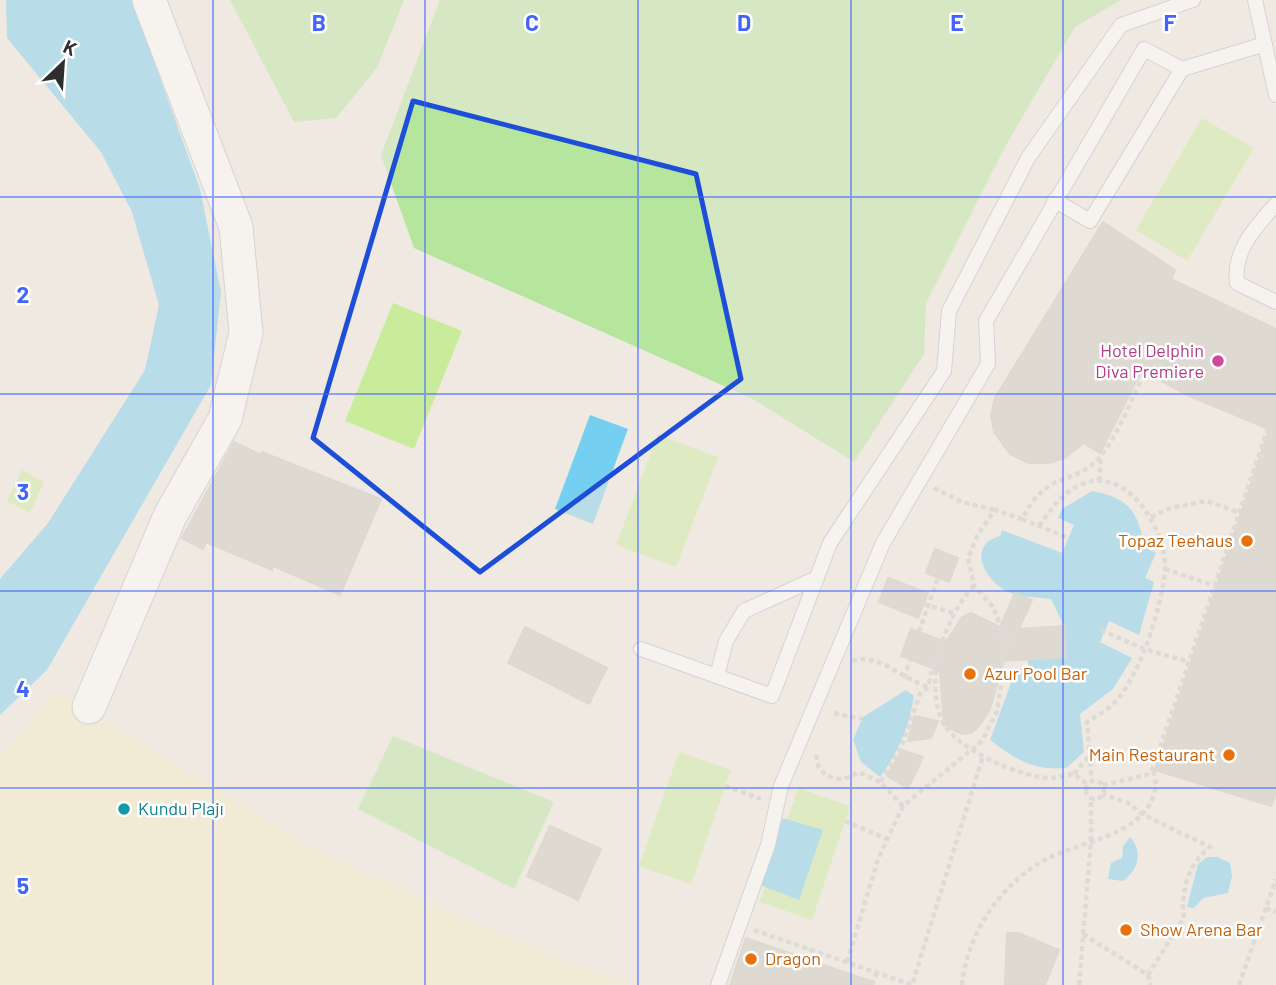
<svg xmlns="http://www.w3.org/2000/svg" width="1276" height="985" font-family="Barlow,sans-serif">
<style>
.green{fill:#b6e59e}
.sand{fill:#f3ecc5}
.pitch{fill:#c9ec9a}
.water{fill:#75cff0}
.building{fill:#cbc7bf;stroke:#cbc5ba;stroke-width:2}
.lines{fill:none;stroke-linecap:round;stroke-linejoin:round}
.service-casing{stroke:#b4b7c1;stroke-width:16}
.tertiary-casing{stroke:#b4b7c1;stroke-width:35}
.path{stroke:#c9c9c9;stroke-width:4.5;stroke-dasharray:5 3.5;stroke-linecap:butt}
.service{stroke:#fff;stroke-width:14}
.tertiary{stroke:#fff;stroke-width:33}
.marked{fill:none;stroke:#1d4ed8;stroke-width:5;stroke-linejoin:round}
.grid{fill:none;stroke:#4264fb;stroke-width:2;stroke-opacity:0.55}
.hotel-dot{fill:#d1479c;stroke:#fff;stroke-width:2.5}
.food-dot{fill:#e8710a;stroke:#fff;stroke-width:2.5}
.culture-dot{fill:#0f9aa8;stroke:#fff;stroke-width:2.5}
.labels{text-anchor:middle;stroke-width:5;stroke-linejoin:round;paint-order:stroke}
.hotel-label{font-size:18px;fill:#b23c85;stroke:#fff;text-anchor:end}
.food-label{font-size:18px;fill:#c56008;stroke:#fff;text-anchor:start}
.culture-label{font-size:18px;fill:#0d838f;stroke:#fff;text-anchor:start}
.grid-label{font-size:23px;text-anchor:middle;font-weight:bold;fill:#4264fb;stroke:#fff;stroke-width:5;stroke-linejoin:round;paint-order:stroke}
</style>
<rect width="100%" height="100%" fill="#efe9e1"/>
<path class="green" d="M230 0H404L377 68 336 118 294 122Z
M440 0H1121L1075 27 1006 145 926 303 924 354 854 462 751 398 414 248 381 155Z
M393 736 554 802 514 889 358 809Z"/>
<path class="sand" d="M56 691 312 848 493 931 628 985H0V758Z"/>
<path class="pitch" d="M1202 118 1254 148 1187 261 1136 230Z
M393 303 462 331 414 449 345 421Z
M658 435 718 457 676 567 616 545Z
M22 470 44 482 30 513 7 501Z
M679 752 731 770 691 884 639 866Z
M798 788 850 806 812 920 760 902Z"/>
<path class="water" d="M6 0H136L142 28 200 189 221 292 211 385 47 670 0 715V579L48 523 145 370 159 305 132 212 101 152 7 38Z
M590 415 628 429 593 524 555 509Z
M1092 491C1128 497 1139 512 1144 547L1156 553 1145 578 1154 582 1139 635 1109 621 1100 642 1132 658 1113 689 1080 714 1084 752 1066 768C1033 771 1015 759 990 740L1016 669H1028V660L1066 657 1064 626 1051 599C1038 597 1018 597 1006 591 985 580 966 545 1000 536L1002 530 1062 553 1074 525 1058 518 1062 509Z
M906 690 914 696C910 725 898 753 880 777L861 762 853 740 863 717Z
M783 818 823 830 799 900 760 885Z
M1130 837C1144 852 1138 870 1123 881L1108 879 1111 863 1122 858 1123 846Z
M1207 857H1217L1230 863 1232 876 1228 893 1203 898 1194 908 1187 907 1198 864Z"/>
<path class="building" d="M1103 222 1175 270 1171 279 1276 329V793L1271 806 1155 770 1269 429 1187 395 1142 370 1100 453 1084 443 1065 458 1049 463H1029L1010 454 994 432 991 415 995 398Z
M234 442 261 455 262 452 381 499 340 595 273 566 272 570 206 542 203 549 182 538Z
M935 549 958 558 949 582 926 573Z
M888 578 928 593 918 618 879 602Z
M1015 593 1032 600 1019 629 1064 626 1066 657 1004 661 990 709 980 725 971 733 961 734 944 725 940 671 901 656 911 629 946 642 962 617 971 613 1000 627Z
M525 627 607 668 589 704 508 663Z
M915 716 938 721 931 738 908 741Z
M902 750 923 757 908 788 887 776Z
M550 826 601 849 578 900 527 876Z
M1007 933H1019L1059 950 1045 985H1005Z
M746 938 874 982 873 985H730Z"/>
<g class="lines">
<defs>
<path id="service" d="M1255 0 1276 95
M1054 200 1090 221 1182 69
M1276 204C1255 228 1233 250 1237 283L1276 302
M641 649 772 696 830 543 944 371 949 311 1028 158 1121 25 1193 0
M717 676 726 641 744 611 817 578
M718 985 768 845 781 786 883 543 988 364 986 321 1144 49 1182 69 1265 44"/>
<path id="tertiary" d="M89 707 170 516 225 419 246 333 236 227 149 0"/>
</defs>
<use href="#service" class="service-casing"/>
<use href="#tertiary" class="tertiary-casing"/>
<path class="path" d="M1099 481 1101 457
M934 488 962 502 995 510
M1151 517 1170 508 1207 501 1240 513
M1022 519 1068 538
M1039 526C1051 509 1064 490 1085 483 1130 468 1167 532 1165 570 1162 606 1140 678 1113 704 1106 711 1096 716 1087 722L1092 781
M1165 569 1215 586
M974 586C945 616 924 679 942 720 954 749 1023 779 1053 778 1059 777 1067 775 1074 774L1088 785
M924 604 953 613
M1101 630 1144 649 1189 662
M919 632 938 578
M1013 643 998 619 1015 615
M852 661C878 652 902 679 928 687
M904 678 910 660
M834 713 862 719
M816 755 818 766C826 780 845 783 858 772L880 782
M1074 774 1089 756
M1086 790a9 9 0 1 1 18 0a9 9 0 1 1-18 0Z
M1103 785 1147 775 1153 768 1268 428
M725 786 761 799
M903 806 880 782 901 748 920 694 928 687 937 647 940 649
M845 821 887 839
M1266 908 1276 912
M754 930 912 985 983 756
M1083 934 1148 975 1184 918C1180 891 1189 863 1210 847L1142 814 1128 803 1103 794
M805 958 808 949
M847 962 878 859 903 806 982 741 997 711 1003 672 998 619 993 607 974 586 968 558 978 534 995 510 1022 519C1048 468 1071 488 1099 458 1115 441 1134 394 1145 372
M1148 975 1151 985
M872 985 877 973
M962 985C967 935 998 888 1041 862 1075 841 1145 838 1155 790 1157 784 1154 775 1153 768
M1079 985 1091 840V797
M1239 985 1276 879"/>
<use href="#service" class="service"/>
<use href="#tertiary" class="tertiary"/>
</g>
<path d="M0 0H1276V985H0ZM413 101 696 174 741 379 480 572 313 438Z" fill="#efe9e1" fill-opacity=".55" fill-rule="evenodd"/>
<path class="marked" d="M413 101 696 174 741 379 480 572 313 438Z"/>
<path class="grid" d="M213 0V985M425 0V985M638 0V985M851 0V985M1063 0V985M0 197H1276M0 394H1276M0 591H1276M0 788H1276"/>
<circle class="hotel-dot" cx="1218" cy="361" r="7"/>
<g class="food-dot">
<circle cx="1247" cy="541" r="7"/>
<circle cx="970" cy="674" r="7"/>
<circle cx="1229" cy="755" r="7"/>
<circle cx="1126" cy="930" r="7"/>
<circle cx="751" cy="959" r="7"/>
</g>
<circle class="culture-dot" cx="124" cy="809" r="7"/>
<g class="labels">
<g class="hotel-label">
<text x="1204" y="357">Hotel Delphin<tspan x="1204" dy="21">Diva Premiere</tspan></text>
</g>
<g class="food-label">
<text x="1233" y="547" text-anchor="end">Topaz Teehaus</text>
<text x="984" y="680">Azur Pool Bar</text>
<text x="1215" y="761" text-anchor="end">Main Restaurant</text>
<text x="1140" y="936">Show Arena Bar</text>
<text x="765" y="965">Dragon</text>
</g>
<g class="culture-label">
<text x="138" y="815">Kundu Plajı</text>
</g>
</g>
<g class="grid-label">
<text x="319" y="31">B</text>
<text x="532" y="31">C</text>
<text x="744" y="31">D</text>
<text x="957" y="31">E</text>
<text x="1170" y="31">F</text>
<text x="23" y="303">2</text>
<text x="23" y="500">3</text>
<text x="23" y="697">4</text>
<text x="23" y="894">5</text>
</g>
<g transform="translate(63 63) rotate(25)" stroke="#ffffff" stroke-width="5" paint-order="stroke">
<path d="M0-5L12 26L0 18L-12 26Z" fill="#2e2e2e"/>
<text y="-10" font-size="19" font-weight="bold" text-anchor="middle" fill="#2e2e2e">K</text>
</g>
</svg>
